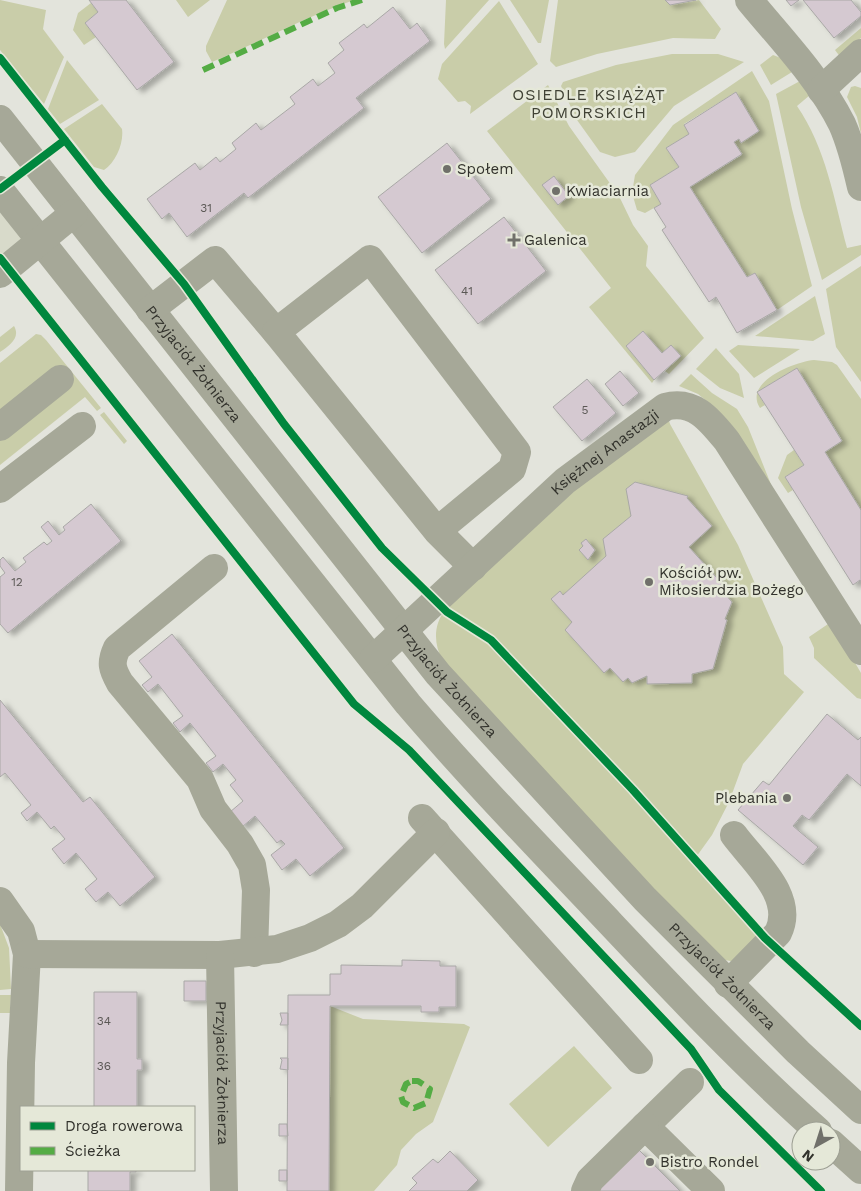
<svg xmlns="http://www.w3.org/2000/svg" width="861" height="1191" font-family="'Work Sans',sans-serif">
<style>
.built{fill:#d8daca}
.green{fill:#c9cda9}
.building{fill:#d5c9d1;stroke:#a9a8a6;filter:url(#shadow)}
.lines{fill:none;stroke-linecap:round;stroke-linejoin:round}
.minor{stroke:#a6a898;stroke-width:28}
.quiet{stroke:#54ac44;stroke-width:6;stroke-dasharray:12 6;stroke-linecap:butt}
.cycleway-casing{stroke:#e5e8d8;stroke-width:11}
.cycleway{stroke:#00873e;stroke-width:8}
.poi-dot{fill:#70706a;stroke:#e5e8d8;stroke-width:2}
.labels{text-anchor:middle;stroke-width:5;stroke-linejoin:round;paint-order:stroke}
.number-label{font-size:12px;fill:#5b5855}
.poi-label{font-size:15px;fill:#32322c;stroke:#e5e8d8;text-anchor:start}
.street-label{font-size:15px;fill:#32322c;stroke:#e5e8d8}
.neighbourhood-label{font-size:16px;letter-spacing:1px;fill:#404235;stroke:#e5e8d8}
</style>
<defs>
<filter id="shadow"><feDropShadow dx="5.5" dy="3" stdDeviation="2.5" flood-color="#0004"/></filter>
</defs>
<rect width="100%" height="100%" fill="#e3e4dc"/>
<path class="built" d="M0 201 30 239 0 264Z"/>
<path class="green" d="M0 0 46 10 43 29 64 57 44 104 0 50Z
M176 0H210L188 17Z
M227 0H354C305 17 260 42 212 62L206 51V46Z
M446 0H489L445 49 444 44Z
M510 0H549L541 43H538Z
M558 0H665L670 5 699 0 721 29 715 39 673 38 597 54 556 67 550 61Z
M499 1 538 64 470 114 471 106 465 101 458 102 438 79 442 64Z
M91 3 98 12 85 23 96 37 84 45 73 30 78 13Z
M861 28V38L841 58 835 50Z
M672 54H718L744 62 674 106 635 152 615 157 600 152 577 120 561 86 563 82 616 65Z
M773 55 781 58 792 72 771 85 760 65Z
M67 60 99 100 60 124 48 109Z
M752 71 769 101 792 209 812 286 777 310 755 273 747 277 690 187 742 155 734 142 739 139 741 142 759 131 736 92 684 124 689 134 666 148 679 167 650 185 661 204 645 213 637 210 632 193 635 175 673 125Z
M800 81 810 95 797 106C826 148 834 199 847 248L861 245V255L822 280 801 207 776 94Z
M548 85 569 126 619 196 633 225 648 246 646 266 704 338 669 374 665 371 681 356 671 345 662 353 643 331 626 346 654 380 652 383 589 307 611 288 487 131Z
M855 86 861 88V134L857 117 847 97 851 87Z
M102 104 122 129C124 143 116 162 104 170L94 167 64 129Z
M861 266V382L836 347 826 289Z
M815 296 825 334 813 341 755 336Z
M14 326C21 338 9 346 0 352V337Z
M36 334 41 335 46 340 101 408 97 411 85 397 0 465V363Z
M738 345 800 349 754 378 729 351Z
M716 348 739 374 744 398 720 388 696 369Z
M814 360 832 362 837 365 861 399V510L825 452 842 440 797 368 757 392 765 405 760 408C743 382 794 362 814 360Z
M691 374 712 393 737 409 748 427 772 487 709 403 698 394 679 386Z
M665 407 670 424 738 545 783 647 784 674 804 692 743 764 729 802 712 835 694 860 765 938 736 962 719 959 712 952 442 660C434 643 433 626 445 610Z
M104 412 127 441 124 444 100 415Z
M794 450 804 465 785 477 793 490 788 493 778 478 787 455Z
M831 622 861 673V699L857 698 814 658V648L809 637Z
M0 924 9 948 11 989 0 990Z
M0 995H11L10 1013H0Z
M330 1006 363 1019 464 1024 470 1027 433 1122 416 1134 401 1150 397 1165 374 1191H329Z
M574 1046 612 1088 548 1147 509 1104Z"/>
<path class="building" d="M89 0H126L174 62 137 90 85 23 98 12Z
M665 0H696L670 5Z
M786 0H799L791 6Z
M803 0H851L861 12V16L834 38Z
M393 7 410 29 417 23 430 41 356 98 364 108 248 198 244 193 187 237 169 213 162 219 147 199 195 163 200 170 216 157 220 162 236 149 232 143 256 123 261 130 295 104 290 97 313 79 318 86 335 73 328 63 344 50 339 43 364 24 367 28Z
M736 92 759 131 741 143 739 139 734 142 742 154 690 187 747 277 755 273 777 310 737 333 716 297 709 302 662 230 666 227 654 208 661 204 650 185 679 167 666 148 689 134 684 125Z
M447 143 491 199 422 253 378 197Z
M554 176 569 196 558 205 542 185Z
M504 217 546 271 478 324 435 270Z
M643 331 662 353 671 345 681 356 654 380 626 346Z
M797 368 842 441 825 452 861 510V582L860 580 853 585 785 477 804 465 757 392Z
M620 371 639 393 623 406 605 384Z
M587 379 616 413 582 441 553 407Z
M635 482 688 496 687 498 712 526 689 547 717 578 723 579 720 588 732 602 725 619 727 620 713 669 692 674V683L647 684V676L632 683 628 678 623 682 610 668 604 673 565 630 572 622 551 599 560 591 563 595 606 556 603 539 631 516 626 489Z
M91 504 121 541 8 633 0 624V577L5 573 0 566V560L3 557 15 571 26 562 23 558 44 542 47 545 52 541 41 527 48 521 59 535 65 530 63 527Z
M586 539 595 550 588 560 579 550 583 546 581 543Z
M172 634 344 848 310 876 296 859 282 870 271 855 285 844 281 840 277 843 255 816 242 827 230 812 243 801 230 785 236 780 223 764 213 772 206 763 216 756 190 723 180 732 173 723 183 716 158 684 148 692 142 685 152 677 139 661Z
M0 700 83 802 90 797 155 877 120 906 108 892 96 902 85 889 97 879 76 853 64 864 52 849 65 839 54 826 51 829 37 812 27 821 21 813 31 805 5 773 0 777Z
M827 714 858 740 861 737V786L847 774 809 820 802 815 793 826 818 847 803 865 738 810 763 781 769 785Z
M402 960 440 961V966H456V1007H439V1012H421V1006H330L329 1191H287L288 995H330V974H341V965L402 966Z
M184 981H206V1001H184Z
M94 992H137V1059H142V1070H137V1107H94Z
M280 1013H288V1025H280L282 1020Z
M280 1058H288V1070L280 1069 282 1060Z
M279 1124H287L288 1136H279Z
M638 1149 680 1191H599L597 1189Z
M450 1151 478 1180 467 1191H409L417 1183 412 1178 433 1159 438 1163Z
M88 1170H136V1172H130V1191H88Z
M279 1170H287V1181H279Z"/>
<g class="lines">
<g class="minor">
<path d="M749 0C781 39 819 78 842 124 851 144 856 165 861 187"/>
<path d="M821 90 861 53"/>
<path id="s1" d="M0 119 438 674 645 899 798 1052 861 1110"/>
<path d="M0 190 408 704C473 780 543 852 611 924 678 995 745 1066 818 1131"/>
<path d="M0 274 74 213"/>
<path d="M150 310 215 260 276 332"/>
<path d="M0 427 60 379"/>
<path d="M0 489 82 426"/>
<path d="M437 531 512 469 517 452 370 259 276 332 437 531 473 567"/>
<path d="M214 568 117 648C110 663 112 669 120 683L200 779 213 809 240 844 252 865 256 890 254 953"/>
<path id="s2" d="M373 659 565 481 665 407C694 399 710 420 727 441L861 651"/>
<path d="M422 818 639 1060"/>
<path d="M0 901 21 931 27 954 21 1063 19 1191"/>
<path d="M27 954 220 955 277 949 310 938 338 924 362 906 436 832"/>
<path id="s3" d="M220 955 224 1191"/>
<path d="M728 984 778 933C796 897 754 862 734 835"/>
<path d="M690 1082 645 1126 711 1191"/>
<path d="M831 1143 861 1170"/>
<path d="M585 1191 590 1180 645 1126"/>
</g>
<path class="quiet" d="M203 70 337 8 362 0
M412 1081H418L430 1089 426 1103 414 1108 403 1102 401 1096 406 1084Z"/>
<defs>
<path id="cycleway" d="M0 58 102 187 184 284 284 424 382 548 447 612 491 640 633 790 765 938 861 1026
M0 189 65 140
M0 258 354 704 409 750 691 1049 719 1090 821 1191"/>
</defs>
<use href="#cycleway" class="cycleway-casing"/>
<use href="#cycleway" class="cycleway"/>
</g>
<g class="poi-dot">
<circle cx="447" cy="169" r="5"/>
<circle cx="556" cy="191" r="5"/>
<path d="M511.5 232.5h5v5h5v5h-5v5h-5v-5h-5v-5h5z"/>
<circle cx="649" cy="582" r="5"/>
<circle cx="787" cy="798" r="5"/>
<circle cx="650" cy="1162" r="5"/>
</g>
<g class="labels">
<g class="number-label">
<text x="206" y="212">31</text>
<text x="467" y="295">41</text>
<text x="585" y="414">5</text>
<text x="17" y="586">12</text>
<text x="104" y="1025">34</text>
<text x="104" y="1070">36</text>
</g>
<g class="poi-label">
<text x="457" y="174">Społem</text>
<text x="566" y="196">Kwiaciarnia</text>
<text x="524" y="245">Galenica</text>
<text x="659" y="578">Kościół pw.<tspan x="659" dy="17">Miłosierdzia Bożego</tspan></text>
<text x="777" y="803" text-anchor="end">Plebania</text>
<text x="660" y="1167">Bistro Rondel</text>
</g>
<g class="street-label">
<text dy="5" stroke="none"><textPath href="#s1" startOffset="312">Przyjaciół Żołnierza</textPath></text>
<text dy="5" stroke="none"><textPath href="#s2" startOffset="311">Księżnej Anastazji</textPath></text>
<text dy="5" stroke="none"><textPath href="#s1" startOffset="718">Przyjaciół Żołnierza</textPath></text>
<text dy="5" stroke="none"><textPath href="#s1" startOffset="1122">Przyjaciół Żołnierza</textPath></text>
<text dy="5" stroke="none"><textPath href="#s3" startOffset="118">Przyjaciół Żołnierza</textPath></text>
</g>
<g class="neighbourhood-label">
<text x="589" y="100">OSIEDLE KSIĄŻĄT<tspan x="589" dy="18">POMORSKICH</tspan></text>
</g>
</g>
<rect x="20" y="1106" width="175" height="65" fill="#e5e8d8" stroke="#9d9f93"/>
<rect x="30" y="1122" width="25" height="8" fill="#00873e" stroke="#9d9f93"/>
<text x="65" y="1131" font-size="15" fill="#32322c">Droga rowerowa</text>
<rect x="30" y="1147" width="25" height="8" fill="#54ac44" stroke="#9d9f93"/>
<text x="65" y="1156" font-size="15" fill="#32322c">Ścieżka</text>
<g transform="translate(816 1146) rotate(219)"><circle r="24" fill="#e5e8d8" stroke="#9d9f93"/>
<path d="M0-4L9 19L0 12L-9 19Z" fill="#70706a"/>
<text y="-8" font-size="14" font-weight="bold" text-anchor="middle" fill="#32322c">N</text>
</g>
</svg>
